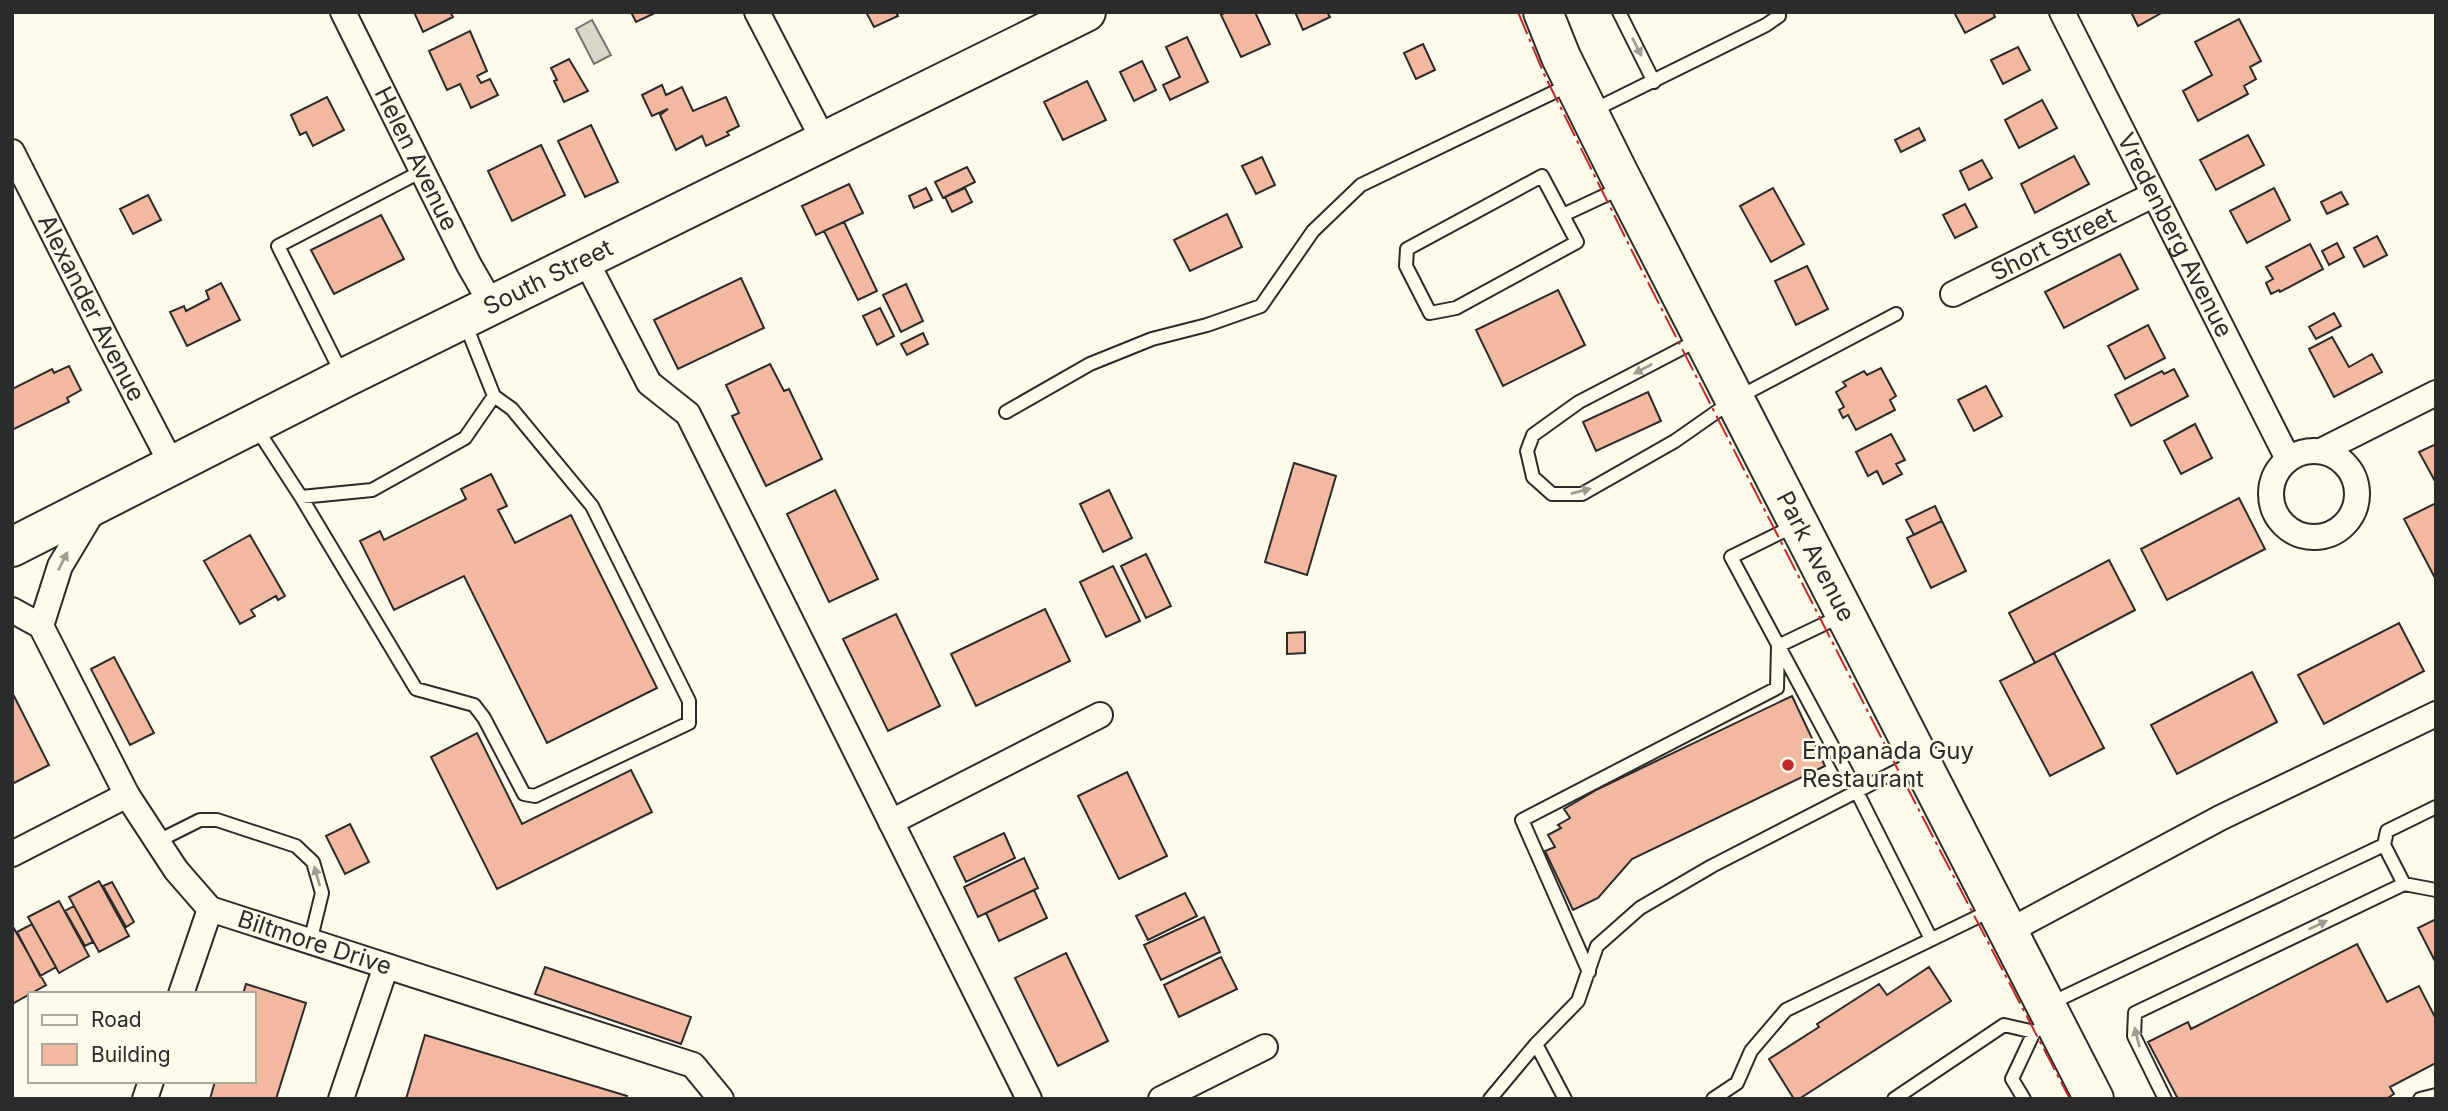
<svg xmlns="http://www.w3.org/2000/svg" width="2448" height="1111" font-family="Inter,sans-serif">
<style>
.water{fill:#d8d7c9;stroke:#74746e;stroke-width:2}
.building{fill:#f2b8a0;stroke:#2b2b2b;stroke-width:2}
.lines{fill:none;stroke-linecap:round;stroke-linejoin:round}
.lane-casing{stroke:#2b2b2b;stroke-width:16}
.street-casing{stroke:#2b2b2b;stroke-width:28}
.primary-casing{stroke:#2b2b2b;stroke-width:42}
.lane{stroke:#fdfbea;stroke-width:12}
.street{stroke:#fdfbea;stroke-width:24}
.primary{stroke:#fdfbea;stroke-width:38}
.power{stroke:#c62828;stroke-width:2;stroke-dasharray:24 5 3.5 5;stroke-linecap:butt}
.oneway{fill:#9e9d94}
.poi-dot{fill:#c62828;stroke:#fdfbea;stroke-width:2.5}
.labels{text-anchor:middle;stroke-width:5;stroke-linejoin:round;paint-order:stroke}
.street-label{font-size:24px;fill:#2b2b2b;stroke:#fdfbea}
.poi-label{font-size:24px;fill:#2b2b2b;stroke:#fdfbea;text-anchor:start}
</style>
<rect width="100%" height="100%" fill="#fdfbea"/>
<path class="water" d="M592 20 611 55 594 64 576 29Z"/>
<path class="building" d="M414 12H450L453 17 423 32Z
M631 12H657L636 22Z
M866 12H896L898 16 874 27Z
M1226 12H1255L1270 44 1241 57 1221 15Z
M1295 12H1327L1330 17 1303 30Z
M1954 12H1993L1995 17 1965 33Z
M2131 12H2163L2138 26Z
M2239 19 2261 61 2250 67 2256 79 2244 86 2248 94 2198 121 2183 91 2212 75 2195 42Z
M470 31 487 71 477 76 481 83 490 79 498 95 471 108 460 84 447 90 429 51Z
M1187 37 1208 82 1170 100 1163 85 1180 77 1166 47Z
M1423 44 1435 70 1416 79 1404 53Z
M2018 47 2030 70 2003 84 1991 60Z
M569 59 588 91 564 102 554 81 557 80 551 68Z
M1142 61 1156 90 1134 101 1120 72Z
M1087 81 1106 120 1063 140 1044 102Z
M662 85 666 95 682 87 693 111 726 97 739 126 727 132 729 135 706 146 702 136 676 150 660 115 668 109 652 116 642 95Z
M327 97 344 130 313 146 306 132 300 135 291 115Z
M2042 100 2057 128 2019 148 2005 120Z
M591 125 618 182 585 197 558 141Z
M1919 128 1925 140 1901 152 1895 140Z
M2248 135 2264 165 2216 190 2200 160Z
M541 145 565 195 512 221 488 171Z
M2074 156 2089 184 2035 213 2021 184Z
M1262 157 1275 185 1256 194 1242 166Z
M1982 160 1992 178 1969 190 1960 171Z
M967 167 975 182 943 198 935 182Z
M849 184 863 213 816 235 802 206Z
M926 188 932 200 914 208 909 196Z
M965 188 972 202 952 212 945 197Z
M1773 188 1804 244 1771 262 1740 206Z
M2274 188 2290 220 2247 243 2230 211Z
M2341 192 2348 204 2327 214 2321 202Z
M148 195 161 220 133 234 120 209Z
M1965 204 1977 227 1955 238 1943 215Z
M1227 214 1242 247 1190 271 1174 240Z
M381 215 404 259 334 294 311 250Z
M844 222 877 291 858 300 824 231Z
M2377 236 2387 255 2364 267 2354 248Z
M2337 243 2344 257 2329 265 2322 251Z
M2310 244 2323 269 2280 292 2279 290 2271 294 2266 283 2273 279 2266 267Z
M2120 254 2138 289 2064 328 2045 292Z
M1807 266 1828 309 1796 325 1775 281Z
M741 278 764 328 678 369 654 320Z
M221 283 240 320 187 346 170 312 184 306 186 311 209 299 206 291Z
M906 284 923 321 901 332 883 295Z
M1558 290 1585 345 1503 386 1476 330Z
M880 308 894 336 877 345 863 316Z
M2334 313 2341 326 2316 339 2309 327Z
M2148 325 2165 358 2125 379 2108 346Z
M923 333 928 344 907 355 901 344Z
M2332 337 2349 367 2372 354 2382 372 2334 397 2309 349Z
M770 364 784 391 789 389 822 459 766 486 732 416 739 413 726 385Z
M69 366 81 390 67 398 69 402 12 430V389L52 369 54 373Z
M1881 368 1896 396 1890 400 1895 410 1856 430 1848 415 1843 418 1839 410 1844 407 1836 392 1846 386 1843 382 1864 371 1867 375Z
M2174 369 2188 396 2131 426 2115 395 2162 371 2164 374Z
M1986 386 2002 416 1974 431 1958 400Z
M1648 392 1661 421 1596 451 1583 422Z
M2195 424 2212 458 2181 474 2164 441Z
M1891 434 1905 460 1896 464 1902 474 1883 484 1877 471 1868 476 1856 452Z
M2436 444V483L2419 452Z
M1294 463 1336 476 1307 575 1265 562Z
M491 474 507 506 498 510 515 543 571 515 657 688 547 743 464 576 394 610 360 541 380 531 384 540 466 499 461 489Z
M835 490 878 579 829 602 787 514Z
M1109 490 1132 538 1103 552 1080 504Z
M2239 498 2265 549 2167 600 2141 549Z
M2436 503V580L2404 519Z
M1935 506 1942 521 1914 535 1906 520Z
M1942 521 1966 571 1931 588 1907 538Z
M250 535 285 596 278 600 276 596 251 610 255 616 240 624 204 561Z
M1146 554 1171 606 1146 618 1121 566Z
M2109 560 2135 610 2035 663 2009 613Z
M1113 566 1140 621 1106 637 1080 582Z
M1045 609 1070 661 976 706 951 654Z
M896 614 940 706 888 731 843 639Z
M2399 623 2424 671 2324 724 2298 675Z
M1305 632V653L1287 654V633Z
M2054 653 2104 748 2050 776 2000 681Z
M114 657 154 733 130 745 91 669Z
M2252 672 2277 722 2177 774 2151 725Z
M14 696 49 765 12 784V698Z
M1792 696 1825 766 1632 859 1598 898 1573 910 1545 851 1555 847 1548 835 1561 828 1558 825 1570 818 1564 809 1598 789Z
M477 733 522 824 631 770 652 812 497 889 431 757Z
M1127 772 1167 856 1119 879 1078 796Z
M350 824 369 862 345 874 326 836Z
M1004 833 1015 858 966 882 954 857Z
M1024 858 1038 888 978 917 964 887Z
M99 881 129 936 99 952 69 897Z
M112 882 134 922 126 927 103 886Z
M1034 890 1047 918 999 941 986 913Z
M1185 893 1197 916 1148 940 1136 916Z
M59 901 89 956 59 973 28 917Z
M74 906 93 942 85 946 65 911Z
M1204 917 1220 952 1161 980 1144 945Z
M2436 919V963L2418 928Z
M32 924 56 967 40 976 17 932Z
M12 925 46 985 12 1004Z
M2357 944 2387 1002 2419 986 2436 1019V1063L2390 1087 2394 1094 2386 1099H2178L2148 1042 2188 1022 2191 1029Z
M1066 953 1108 1041 1058 1066 1015 978Z
M1221 957 1237 989 1179 1017 1164 985Z
M545 967 691 1017 681 1044 535 994Z
M1929 967 1951 1001 1799 1099H1794L1769 1059 1819 1027 1817 1024 1879 984 1887 995Z
M246 984 306 1003 276 1099H210L215 1081H254V994H243Z
M425 1035 627 1096 626 1099H406Z"/>
<g class="lines">
<defs>
<path id="lane" d="M1619 12 1654 82
M1592 111 1766 25 1779 16V12
M1542 176 1577 242 1456 308 1430 313 1406 266 1407 249Z
M1563 215 1621 188
M1700 339 1579 402 1533 435 1527 451 1533 477 1552 494H1582L1675 441 1735 399 1896 314
M343 376 278 246 422 171
M1006 412 1090 364 1152 339 1207 325 1261 306 1313 231 1361 185 1571 84
M255 426 301 497 372 490 465 438 494 396 465 323
M301 497 416 689 474 705 484 718 524 794 535 796 689 723V701L592 506 512 409 494 396
M1796 525 1731 557 1856 790 1931 939
M2436 807 2387 831 2384 845 2404 884 2436 890
M158 841 200 820H217L296 846 313 862 322 893 310 942
M1589 972 1522 820 1777 688 1778 646 1843 615
M2049 1004 2384 845
M1536 1044 1565 1099
M1490 1099 1536 1044 1578 1001 1597 946 1640 908 1712 866 1916 761
M1713 1099 1737 1083 1751 1051 1786 1010 1994 909
M1894 1099 2004 1025 2034 1032 2050 1024
M2024 1099 2012 1079 2034 1032
M2165 1099 2134 1036 2135 1013 2404 884
M2420 1099 2436 1095"/>
<g id="street">
<path id="s1" d="M343 12 469 265 492 305"/>
<path d="M757 12 824 141"/>
<path id="s2" d="M2062 12 2288 459"/>
<path id="s3" d="M12 152 107 340 172 465"/>
<path d="M585 259 649 383 688 414 1029 1099"/>
<path id="s4" d="M1953 294 2153 195"/>
<circle cx="2314" cy="494" r="43"/>
<path d="M2321 451 2436 393"/>
<path id="s5" d="M12 610 41 626 127 795 176 870 210 909 693 1065 721 1099"/>
<path d="M41 626 60 566 96 506"/>
<path d="M891 822 1100 715"/>
<path d="M12 854 127 795"/>
<path d="M2009 931 2220 818 2436 714"/>
<path d="M181 994 210 909"/>
<path d="M145 1099 151 1081"/>
<path d="M341 1099 386 966"/>
<path d="M1161 1099 1265 1047"/>
</g>
<g id="primary">
<path id="s6" d="M1543 12 1561 57 1618 172 2094 1099"/>
<path id="s7" d="M12 547 344 378 1086 12"/>
</g>
</defs>
<use href="#lane" class="lane-casing"/>
<use href="#street" class="street-casing"/>
<use href="#primary" class="primary-casing"/>
<use href="#lane" class="lane"/>
<use href="#street" class="street"/>
<use href="#primary" class="primary"/>
<path class="power" d="M1518 12 1544 74 1634 255 1885 745 2070 1099"/>
</g>
<defs><path id="oneway-solid" d="M-6-.8H1V-3.2L6.5 0L1 3.2V.8H-6Z" transform="scale(1.75)"/></defs>
<g class="oneway">
<use href="#oneway-solid" transform="translate(1637 47) rotate(63)"/>
<use href="#oneway-solid" transform="translate(1643 369) rotate(152)"/>
<use href="#oneway-solid" transform="translate(1581 491) rotate(-14)"/>
<use href="#oneway-solid" transform="translate(63 561) rotate(-63)"/>
<use href="#oneway-solid" transform="translate(317 876) rotate(-106)"/>
<use href="#oneway-solid" transform="translate(2318 925) rotate(-26)"/>
<use href="#oneway-solid" transform="translate(2137 1037) rotate(-104)"/>
</g>
<circle class="poi-dot" cx="1788" cy="765" r="7"/>
<g class="labels">
<g class="street-label">
<text dy="8" stroke="none"><textPath href="#s1" startOffset="164">Helen Avenue</textPath></text>
<text dy="8" stroke="none"><textPath href="#s2" startOffset="250">Vredenberg Avenue</textPath></text>
<text dy="8" stroke="none"><textPath href="#s4" startOffset="112">Short Street</textPath></text>
<text dy="8" stroke="none"><textPath href="#s7" startOffset="600">South Street</textPath></text>
<text dy="8" stroke="none"><textPath href="#s3" startOffset="175">Alexander Avenue</textPath></text>
<text dy="8" stroke="none"><textPath href="#s6" startOffset="609">Park Avenue</textPath></text>
<text dy="8" stroke="none"><textPath href="#s5" startOffset="474">Biltmore Drive</textPath></text>
</g>
<g class="poi-label">
<text x="1802" y="759">Empanada Guy<tspan x="1802" dy="28">Restaurant</tspan></text>
</g>
</g>
<rect width="2448" height="1111" fill="none" stroke="#2b2b2b" stroke-width="28"/>
<rect x="28" y="992" width="228" height="91" fill="#fdfbea" stroke="#a9a89e" stroke-width="2"/>
<rect x="42" y="1015" width="35" height="10" fill="#fdfbea" stroke="#a9a89e" stroke-width="2"/>
<text x="91" y="1027" font-size="21" fill="#2b2b2b">Road</text>
<rect x="42" y="1044" width="35" height="21" fill="#f2b8a0" stroke="#a9a89e" stroke-width="2"/>
<text x="91" y="1062" font-size="21" fill="#2b2b2b">Building</text>
</svg>
